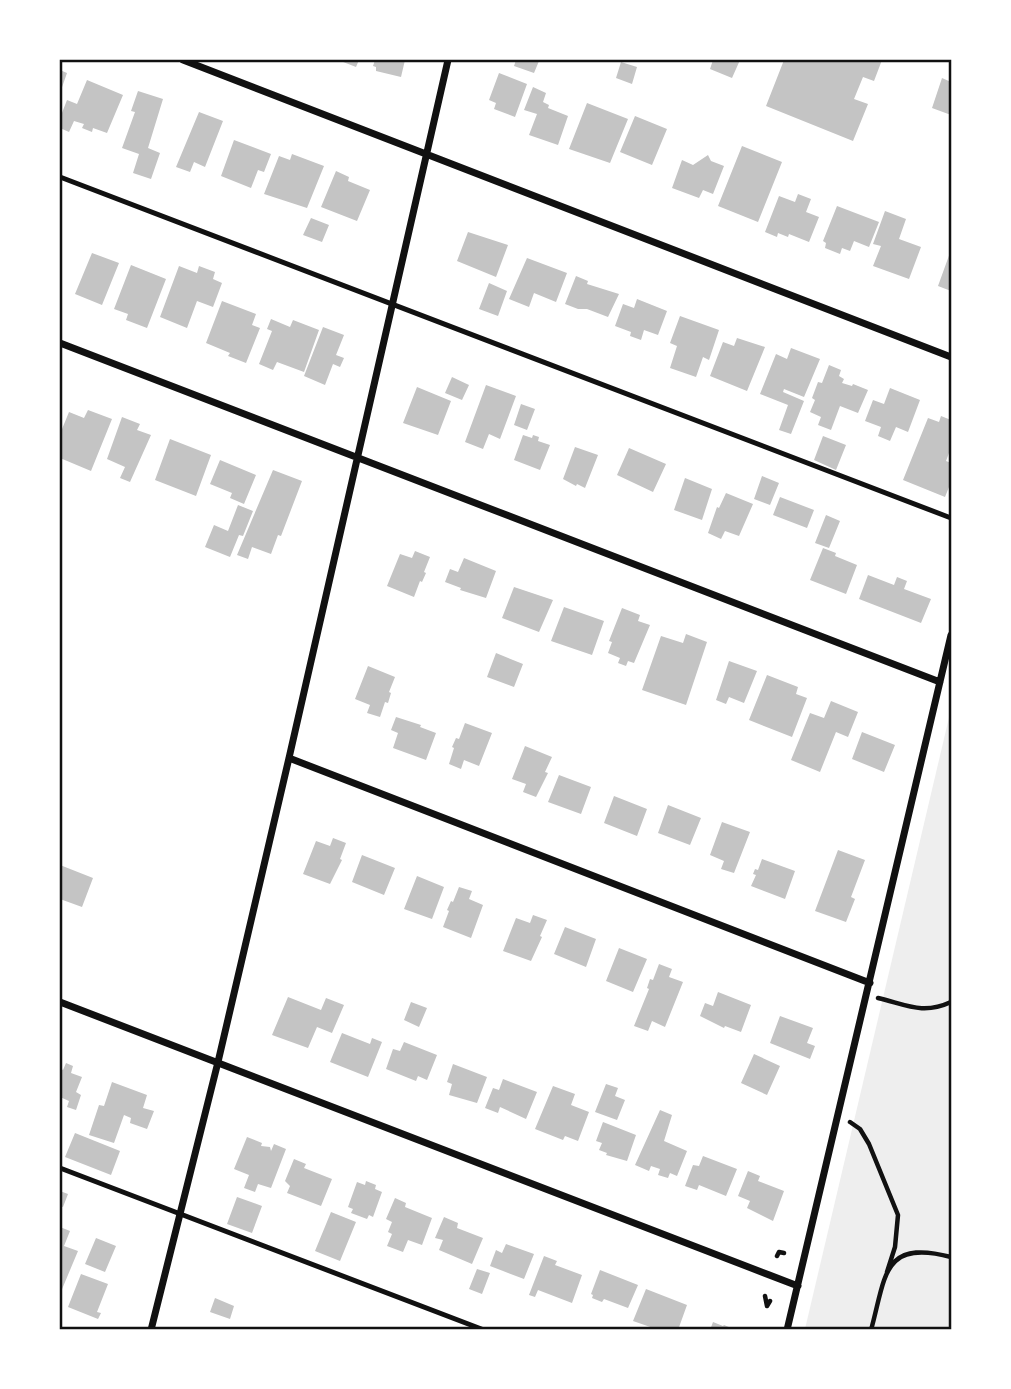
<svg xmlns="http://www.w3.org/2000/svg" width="1011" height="1389" font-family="'Work Sans',sans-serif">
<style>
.green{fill:#eee}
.building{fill:#c4c4c4}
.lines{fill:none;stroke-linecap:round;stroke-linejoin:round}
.path{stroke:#111;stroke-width:4.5}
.service{stroke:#111;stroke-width:5}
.minor{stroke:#111;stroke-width:7}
.neatline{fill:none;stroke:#111;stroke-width:2.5}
</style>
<rect width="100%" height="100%" fill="#fff"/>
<path class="green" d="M951 709V1329H805Z"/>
<path class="building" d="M338 60H359L356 67Z
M375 60H405L401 77 376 71V67L373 66Z
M516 60 539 61 534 73 514 66Z
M713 60H740L732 78 710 69Z
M784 60H882L874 81 863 77 854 99 868 104 853 141 766 106Z
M621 62 637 67 632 84 616 78Z
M60 70 67 73 60 93Z
M499 73 527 84 515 117 494 109 496 103 489 100Z
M942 78 951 82V115L932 108Z
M87 80 123 95 107 133 93 128 92 132 82 128 84 124 74 121 69 132 60 128V118L67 100 77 104Z
M533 87 546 93 543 102 549 105 548 108 568 116 558 145 529 135 537 114 524 110Z
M138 91 163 99 148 148 160 153 151 179 133 173 139 154 122 148 135 112 131 111Z
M587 103 628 119 610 163 569 149Z
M199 112 223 121 205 167 194 162 190 172 176 167Z
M635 116 667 129 652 165 620 152Z
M234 140 271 154 264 172 258 170 251 188 221 176Z
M742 146 782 162 758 222 718 206Z
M292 154 324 166 307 208 264 194 279 156 290 160Z
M708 155 711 161 724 166 713 194 703 190 699 198 672 188 682 160 693 165Z
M336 171 349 177 348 181 370 190 357 221 321 207Z
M798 194 811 199 806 212 819 217 809 242 789 234 788 237 778 233 777 237 765 232 779 196 795 202Z
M837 206 879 222 869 247 854 241 850 251 842 248 840 254 825 248 826 243 823 241Z
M885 211 906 219 899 239 921 247 909 279 873 266 881 246 873 244Z
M311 218 329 225 322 242 303 235Z
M468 232 508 245 496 277 457 261Z
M951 250V291L938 286Z
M92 253 119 263 102 305 75 294Z
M527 258 567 273 556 302 534 293 529 307 509 299Z
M131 265 166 279 147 328 126 320 128 314 114 309Z
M179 266 197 273 199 266 215 272 213 279 222 283 213 307 197 301 187 328 160 317Z
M576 276 588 281 587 284 619 294 608 317 587 309H578L565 304Z
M489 283 507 291 498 316 479 309Z
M637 299 667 311 658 335 644 330 641 340 630 336 631 332 615 326 623 304 634 308Z
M222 301 256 314 252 325 260 328 246 363 228 356 230 353 206 343Z
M680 316 719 330 709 360 703 357 696 377 670 368 677 346 670 343Z
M271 319 290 327 293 320 319 330 304 372 277 362 273 370 259 364 272 331 267 329Z
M323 327 344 335 336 355 344 358 340 367 333 364 325 385 304 376Z
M737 338 765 347 747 391 710 376 723 342 734 346Z
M791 348 820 359 804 397 784 389 783 392 804 401 791 434 779 430 788 405 760 394 776 354 787 359Z
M829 365 841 370 839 376 844 379 842 383 852 386 853 384 868 390 858 413 840 406 831 430 818 425 821 417 810 412 815 400 812 398 818 382 822 383Z
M452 377 469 385 462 400 445 393Z
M486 385 516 396 500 439 489 434 483 449 465 442Z
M417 387 451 401 438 435 403 423Z
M890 388 920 400 908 432 896 427 890 441 878 436 881 427 865 421 873 400 884 404Z
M521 404 535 409 527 430 514 425Z
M88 410 112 419 91 471 60 458V434L69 412 84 418Z
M941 416 951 420V455L949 453 946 461 951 463V482L945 497 903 480 928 418 939 422Z
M122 417 140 424 137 430 151 435 130 482 120 478 125 467 107 459Z
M523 435 532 438 533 435 539 437 538 441 550 445 540 470 514 460Z
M823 436 846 445 836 470 814 460Z
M170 439 211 455 196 496 155 480Z
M575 447 598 455 585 488 577 484 576 486 563 479Z
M629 448 666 464 653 492 617 475Z
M220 460 256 475 244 504 230 498 232 493 210 484Z
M273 470 302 481 281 536 278 535 271 554 252 547 248 559 237 555Z
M762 476 779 483 770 505 754 499Z
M685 478 712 489 702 520 674 510Z
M726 493 753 504 739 536 725 531 721 539 708 533 717 507 719 508Z
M780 497 814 510 807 528 773 515Z
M238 505 253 511 243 536 239 535 230 557 205 547 214 525 228 531Z
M826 515 840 521 829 548 815 543Z
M823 548 836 553 835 556 857 565 846 594 810 580Z
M415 551 430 557 424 572 426 573 422 582 420 581 414 597 387 586 400 554 412 558Z
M464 558 496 571 486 598 460 590 461 588 445 582 450 569 458 572Z
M868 575 894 585 897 577 907 581 904 589 931 599 921 623 859 599Z
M514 587 553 600 539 632 502 618Z
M564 607 604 621 592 655 551 641Z
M622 608 640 615 638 621 650 625 634 663 628 661 626 666 618 663 620 658 608 653 612 642 609 641Z
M686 634 707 642 686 705 642 690 661 636 683 643Z
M496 653 523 664 514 687 487 677Z
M729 661 757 671 744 703 729 697 726 704 716 700Z
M368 666 395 677 389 692 391 693 388 703 385 702 380 717 367 713 370 705 355 699Z
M767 675 798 687 796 694 807 698 792 737 749 720Z
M831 701 858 712 848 737 836 732 820 772 791 760 810 713 824 718Z
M396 717 421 725 420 727 436 733 426 760 393 748 398 733 391 730Z
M465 723 492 733 479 766 464 760 461 769 449 764 454 748 452 747 456 738 459 739Z
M862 732 895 745 884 772 852 759Z
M525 746 552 757 545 772 548 773 536 797 523 792 526 784 512 779Z
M559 775 591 787 581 814 548 802Z
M614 796 647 809 637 836 604 823Z
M668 805 701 818 690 845 658 833Z
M722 822 750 832 734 873 721 869 724 861 710 855Z
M333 838 346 843 340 859 342 860 330 884 303 874 316 841 330 846Z
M838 850 865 860 851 897 855 899 846 922 815 911Z
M362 855 395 868 384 895 352 882Z
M762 859 795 871 785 899 751 886 756 875 753 874 755 869 758 870Z
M60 865 93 878 82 907 60 899Z
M417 876 444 887 432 919 404 909Z
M459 887 472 891 469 899 483 905 471 938 443 927 449 911 447 910 451 901 453 902Z
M533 915 547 920 540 936 542 937 531 961 503 951 516 918 530 923Z
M565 927 596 939 586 967 554 954Z
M619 948 647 959 633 992 606 981Z
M659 964 672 969 669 977 683 982 665 1027 652 1021 648 1031 634 1026 649 989 647 988 650 979 653 980Z
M718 992 751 1005 741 1032 725 1026 724 1028 700 1016 705 1003 713 1006Z
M288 997 321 1010 326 998 344 1005 332 1033 317 1027 308 1048 272 1035Z
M411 1002 427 1008 419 1027 404 1020Z
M780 1016 813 1028 807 1043 815 1046 810 1059 770 1043Z
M342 1033 370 1044 372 1038 382 1042 368 1077 330 1062Z
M404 1042 437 1055 427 1080 418 1076 416 1081 386 1069 393 1049 400 1051Z
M754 1054 780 1066 767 1095 741 1083Z
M66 1063 73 1066 71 1073 82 1077 76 1092 81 1095 76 1110 67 1107 69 1101 60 1097V1068L63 1070Z
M453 1064 487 1077 477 1103 449 1095 452 1084 447 1082Z
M503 1079 537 1092 526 1119 500 1107 498 1113 485 1108 493 1088 499 1090Z
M112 1082 147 1095 143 1108 154 1111 147 1129 130 1123 131 1118 124 1115 114 1143 89 1135 99 1105 104 1106Z
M606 1084 618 1088 615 1096 625 1100 617 1120 595 1112Z
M553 1086 575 1094 571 1105 589 1112 578 1141 565 1136 563 1140 535 1129Z
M660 1110 672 1115 664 1141 687 1151 677 1176 670 1173 668 1178 658 1175 660 1169 651 1166 649 1171 635 1165Z
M603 1122 636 1135 627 1161 606 1155 607 1153 599 1150 602 1143 596 1141Z
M75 1133 120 1151 111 1175 65 1157Z
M247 1137 262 1143 261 1146 270 1147 271 1151 274 1144 286 1149 271 1188 258 1184 255 1192 244 1188 249 1175 234 1169Z
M703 1156 737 1169 726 1196 699 1185 697 1190 685 1186 693 1165 699 1166Z
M294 1159 306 1164 304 1168 332 1179 321 1206 287 1193 290 1186 285 1181Z
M748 1171 760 1176 758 1181 784 1191 773 1221 747 1208 750 1201 738 1196Z
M366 1181 376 1185 375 1189 382 1192 373 1217 369 1215 367 1219 351 1213 353 1209 348 1207 357 1182 365 1185Z
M60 1191 68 1194 63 1207 60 1206Z
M237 1197 262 1206 252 1233 227 1224Z
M395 1198 406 1203 405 1207 432 1218 422 1245 408 1240 403 1252 387 1246 392 1234 388 1232 392 1222 386 1219Z
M331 1212 356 1222 340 1261 315 1251Z
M444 1217 458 1223 457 1228 483 1238 472 1264 439 1250 443 1240 435 1238Z
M60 1227 70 1231 64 1246 78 1251 60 1294Z
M96 1238 116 1246 105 1272 85 1264Z
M506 1244 534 1254 524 1279 490 1266 496 1250 502 1253Z
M544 1256 557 1261 555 1265 582 1275 572 1303 538 1290 535 1297 529 1295Z
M477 1269 490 1273 482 1294 469 1289Z
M600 1270 638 1285 628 1308 604 1299 602 1302 592 1298 593 1295 591 1294Z
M81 1274 108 1284 97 1312 101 1313 98 1319 68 1307Z
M646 1289 687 1305 678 1330H659L633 1321Z
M215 1298 234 1306 230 1319 210 1312Z
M713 1322 723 1326 724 1325 736 1330H710Z"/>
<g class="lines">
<path class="path" d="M878 998C907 1005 923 1015 951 1002
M850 1122 860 1129 869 1144 898 1215 895 1247 887 1272
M777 1256 779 1252 784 1253
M765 1296 767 1306 770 1301
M871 1330C886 1276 882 1239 951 1257"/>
<path class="service" d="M60 177 951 518
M60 1168 484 1330"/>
<path class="minor" d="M183 60 951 357
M60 343 940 682
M289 758 870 983
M60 1002 798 1286
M151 1330 218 1062 289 758 448 60
M787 1330 951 635"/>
</g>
<rect width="1011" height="1389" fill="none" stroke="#ffffff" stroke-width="122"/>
<rect x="61" y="61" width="889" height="1267" class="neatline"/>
</svg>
